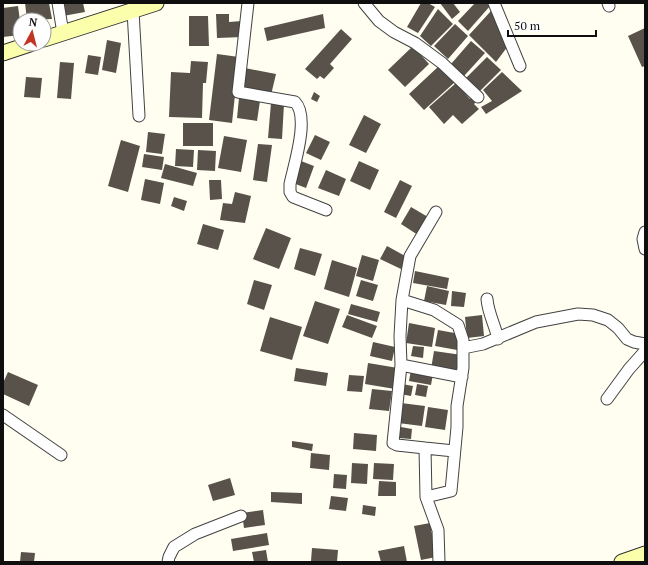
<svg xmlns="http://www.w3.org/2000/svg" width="648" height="565" font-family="'PT Serif',serif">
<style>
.building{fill:#58524b}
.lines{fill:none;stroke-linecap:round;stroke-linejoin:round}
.street-casing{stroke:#424242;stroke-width:13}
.secondary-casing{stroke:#313131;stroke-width:17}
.street{stroke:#fff;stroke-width:11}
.secondary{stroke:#fbffac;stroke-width:15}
</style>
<rect width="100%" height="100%" fill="#fffef1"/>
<path class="building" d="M25 3H49L52 19 27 20Z
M60 3H83L85 12 63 16Z
M421 3H428L435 7 418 33 407 27Z
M440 3H453L460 12 452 19Z
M475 3H487L490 6 468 31 458 21Z
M18 6 20 21V35L3 37V8Z
M438 9 453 24 431 46 420 36Z
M491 11 508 46 496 62 469 35Z
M216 14H229V22L242 21 243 37 217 38Z
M323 14 325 28 267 41 264 28Z
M189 16H208L209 46H189Z
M455 24 468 36 448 59 434 46Z
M645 28V66L642 67 628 36Z
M341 29 352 39 330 64 334 68 324 79 320 76 317 79 305 69Z
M107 40 121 43 116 73 102 70Z
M471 41 485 53 464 76 451 64Z
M413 46 429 64 405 87 388 70Z
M217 54 239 57 232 123 209 120Z
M88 55 101 57 98 75 85 73Z
M487 57 501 70 479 92 466 78Z
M191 61 208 62 206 83H203L202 118 169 117 171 72 190 73Z
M60 62 74 63 71 99 57 98Z
M440 65 455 82 424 110 409 94Z
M245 68 276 74 271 95 240 89Z
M502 72 522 91 486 114 481 107 492 101 483 90Z
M26 77 42 78 40 98 24 97Z
M456 83 470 99 474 95 478 100 474 104 479 109 462 124 453 115 444 124 429 107Z
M314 92 320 96 317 102 311 99Z
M239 98 260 101 257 121 237 118Z
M271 103 284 104 282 139 268 138Z
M364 115 381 124 366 153 349 145Z
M183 123H213V146H183Z
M148 132 165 134 162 154 146 152Z
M315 135 330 142 321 160 306 153Z
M224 136 247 140 241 172 218 168Z
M121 140 140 146 128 192 108 186Z
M258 144 272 145 267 182 253 180Z
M176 149 194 150 193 167 175 166Z
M198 150 216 151 215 171 197 170Z
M144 154 164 157 162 170 142 167Z
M301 161 314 166 306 188 293 183Z
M359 161 379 170 370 190 350 181Z
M165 164 197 173 193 186 161 178Z
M326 170 346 179 339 196 318 188Z
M145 179 164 183 160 204 141 200Z
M209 180H221L222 199 210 200Z
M400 180 412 186 396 218 384 212Z
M235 192 251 196 245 223 220 220 223 203 232 204Z
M174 197 187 201 184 211 171 206Z
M411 207 428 217 418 235 401 224Z
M203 224 224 230 218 250 197 244Z
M266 228 291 238 279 269 253 259Z
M387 246 407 257 401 269 380 259Z
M300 248 322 254 315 276 294 269Z
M362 255 379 260 373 281 356 276Z
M332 260 357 268 349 297 324 289Z
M415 271 449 278 447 289 413 283Z
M254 280 272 285 264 310 247 304Z
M361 280 378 285 373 301 356 296Z
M427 286 449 291 446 305 424 301Z
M452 291 466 293 464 307 451 306Z
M315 301 340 309 328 344 303 336Z
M351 304 380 312 377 322 348 314Z
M347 315 377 326 372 338 342 327Z
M482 315 484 336 467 338 465 317Z
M270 317 302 327 292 360 260 351Z
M409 323 435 328 432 347 406 343Z
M438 330 460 334 457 350 435 346Z
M373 342 395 347 392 361 370 356Z
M413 346 424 347 423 358 411 356Z
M434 351 462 355 459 373 431 369Z
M368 363 398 368 395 389 365 384Z
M296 368 328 373 326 386 294 381Z
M411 370 433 374 431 385 409 381Z
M8 372 38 385 29 406 3 394V383Z
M349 375 364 376 362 392 347 391Z
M402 384 413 386 411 396 400 394Z
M417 384 428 386 426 397 415 395Z
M372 389 392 391 389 411 369 409Z
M401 403 425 406 422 426 398 423Z
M428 407 448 410 445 430 425 427Z
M401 427 412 429 411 439 399 438Z
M354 433 377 435 376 451 353 449Z
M292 441 313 444 312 451 292 447Z
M311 453 330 455 329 470 310 468Z
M352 463 368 464 367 484 351 483Z
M374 463 394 464 393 480 373 479Z
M334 474 347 475 346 489 333 488Z
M230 478 235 495 213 501 208 485Z
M379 481 396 482V496H378Z
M271 492 302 493V504L271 502Z
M331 496 348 498 346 511 329 509Z
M363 505 376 507 375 516 362 514Z
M263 510 265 525 244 528 242 513Z
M430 523 436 557 421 560 414 526Z
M267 533 269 545 233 551 231 539Z
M404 546 407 562H381L378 551Z
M312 548 338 550 337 562 311 561Z
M266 550 268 562H254L252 552Z
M21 552 35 553 34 562H20Z"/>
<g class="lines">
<defs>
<path id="street" d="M58 3 63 33
M248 3 238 92 295 102C310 117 294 165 290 184V192L293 197 326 210
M364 3 379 21 394 32 415 43 442 63 478 97
M494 3 520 66
M608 3 609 6
M133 11 139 116
M436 212 410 256 402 300 434 310 458 325 463 340V368L457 406V427L451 491 426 497 438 530 439 562
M645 232 643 239 645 249
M487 299C488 313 495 325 498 339
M463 348 483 344 536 322 578 314 593 315 608 320 618 328 627 339 634 342 645 344
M401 365 400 336 402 300
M607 399 629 369 645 351
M3 415 61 455
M425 448 397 445 393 443 401 365 462 377
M426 497 425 448 454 451
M168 562 169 557 174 547 195 534 241 516"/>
<path id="secondary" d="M44 39 156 3
M3 53 30 44
M622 562 645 554"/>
</defs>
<use href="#street" class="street-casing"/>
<use href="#secondary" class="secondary-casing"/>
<use href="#street" class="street"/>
<use href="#secondary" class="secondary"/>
</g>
<rect width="648" height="565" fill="none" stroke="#0f0f0f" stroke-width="8"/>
<g transform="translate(32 32) rotate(7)"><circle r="19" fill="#ffffff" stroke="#9f9f9f"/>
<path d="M0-3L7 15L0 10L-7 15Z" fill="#c23524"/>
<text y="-6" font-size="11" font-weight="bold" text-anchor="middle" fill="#0f0f0f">N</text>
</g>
<path d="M508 30v6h88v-6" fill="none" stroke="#0f0f0f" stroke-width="2"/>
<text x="514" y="30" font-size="12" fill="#0f0f0f" stroke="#ffffff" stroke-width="3" paint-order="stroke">50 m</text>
</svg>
